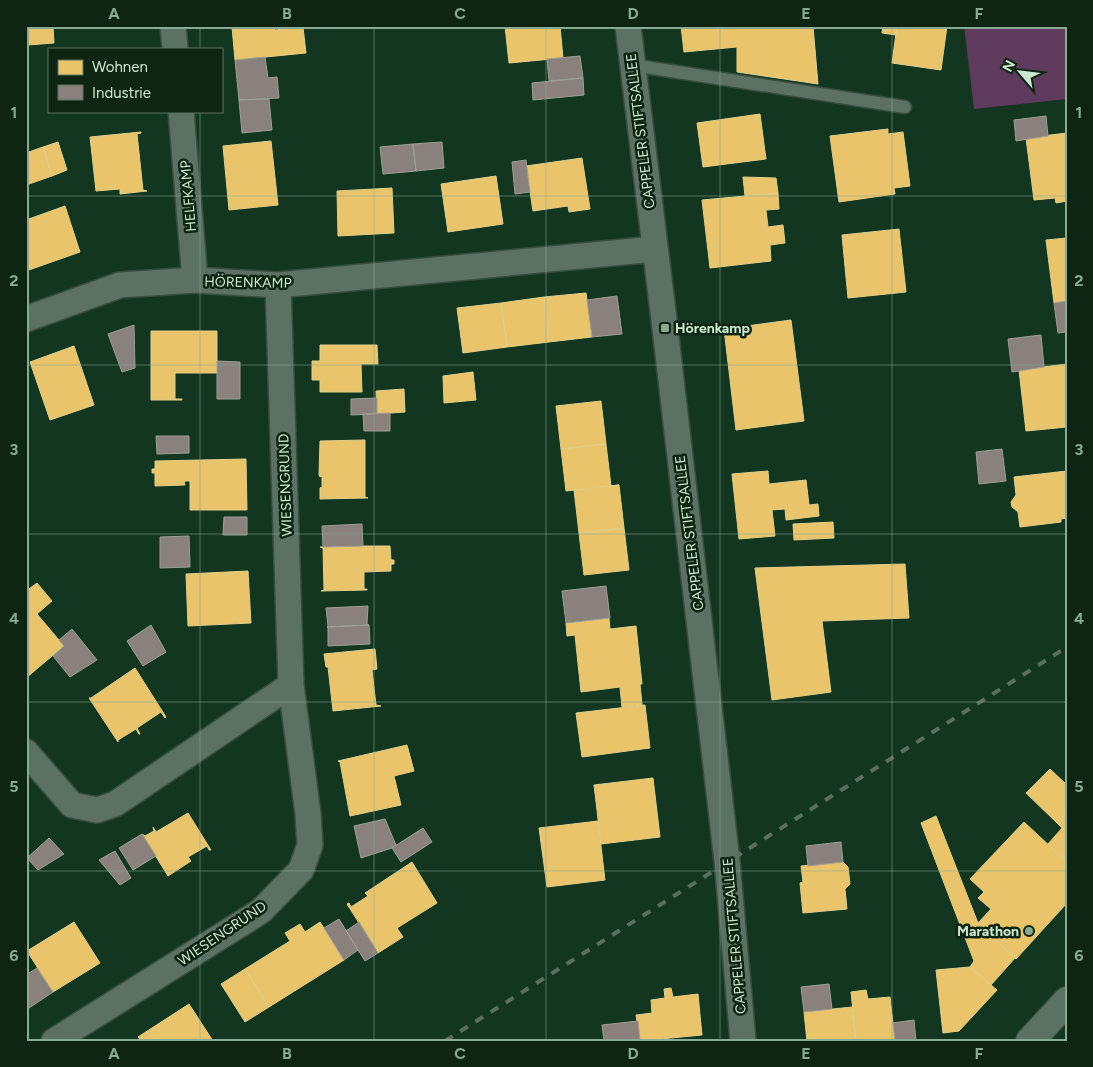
<svg xmlns="http://www.w3.org/2000/svg" width="1093" height="1067" font-family="Figtree,sans-serif">
<style>
.green{fill:#5e3a5d}
.homes{fill:#e9c46a;stroke:#e0cf89}
.industry{fill:#8a817c;stroke:#9ea095}
.lines{fill:none;stroke-linecap:round;stroke-linejoin:round}
.lane-casing{stroke:#374e3e;stroke-width:15}
.street-casing{stroke:#374e3e;stroke-width:28}
.secondary-casing{stroke:#374e3e;stroke-width:30}
.lane{stroke:#5b7262;stroke-width:12}
.street{stroke:#5b7262;stroke-width:25}
.secondary{stroke:#5b7262;stroke-width:28}
.rail{stroke:#596f60;stroke-width:4;stroke-dasharray:9 9;stroke-linecap:butt}
.grid{fill:none;stroke:#8baa93;stroke-width:1;stroke-opacity:0.55}
.poi-dot{fill:#8baa93;stroke:#0e2514;stroke-width:2}
.labels{text-anchor:middle;stroke-width:5;stroke-linejoin:round;paint-order:stroke}
.street-label{font-size:14px;fill:#cbe8d0;stroke:#0e2514}
.poi-label{font-size:14px;font-weight:bold;fill:#cbe8d0;stroke:#0e2514;text-anchor:start}
.neatline{fill:none;stroke:#8baa93;stroke-width:2}
.grid-label{font-size:16px;text-anchor:middle;font-weight:bold;fill:#8baa93}
</style>
<rect width="100%" height="100%" fill="#133621"/>
<path class="green" d="M964 26H1067V99L974 109Z"/>
<path class="homes" d="M26 26H53L54 43 28 45 26 43Z
M220 26H271L275 30 303 27 306 53 235 60 232 27 221 28Z
M505 26H560L563 58 509 63Z
M681 26H813L818 84 737 72V47L684 52Z
M883 26H897L896 35 882 33Z
M897 26H947L941 70 892 63Z
M760 114 766 159 703 167 697 123Z
M888 129V134L903 132 910 186 894 188 895 194 839 202 830 136Z
M141 132V133L137 134 143 190 147 191 120 194V189L96 191 90 137Z
M1067 133V201L1056 203 1055 198 1034 200 1026 138Z
M271 141 278 205 229 210 223 146Z
M58 142 67 170 52 176 43 147Z
M43 147 52 176 29 184 26 177V153Z
M582 158 590 209 569 212 568 206 533 211 526 166Z
M496 176 503 224 448 232 441 184Z
M743 177 776 178 778 193 745 196Z
M392 188 394 233 338 236 337 191Z
M778 193 779 209 766 210 768 227 783 225 785 243 770 245 771 261 710 268 702 200Z
M65 206 80 252 26 271V220Z
M899 229 906 292 848 298 842 235Z
M1067 238V301L1054 303 1046 240Z
M586 293 592 337 549 342 544 297Z
M544 297 549 342 507 347 501 303Z
M501 303 507 347 463 353 457 308Z
M791 320 804 421 736 430 724 329Z
M151 331H217V373H175V399H182V400H151Z
M320 345H377L378 364H361L362 392H320V380H312V361H320Z
M74 346 94 405 50 420 30 362Z
M1067 364V427L1026 431 1019 370Z
M473 372 476 400 444 403 443 376Z
M404 389 405 412 377 414 376 391Z
M601 401 606 444 561 449 556 406Z
M365 440V497L368 498 320 499V488L322 487V476L320 477 319 475 320 441Z
M606 444 611 486 619 485 566 491 561 449Z
M246 459 247 510H190V481H184L185 485 155 486V473H152V469H155V461Z
M768 471 769 484 806 480 809 505 818 504 819 516 786 520 785 509 772 510 775 536 739 539 732 474Z
M1067 471V518L1061 519V522L1020 527 1018 512 1012 507 1011 502 1016 495 1014 477Z
M619 485 624 528 579 533 574 490Z
M833 522 834 538 794 540 793 524Z
M624 528 629 570 584 575 579 533Z
M363 546H390L391 560H394V564H391V571L364 572V589H367V590L321 591 324 590 323 548 320 547Z
M905 564 909 618 822 621 831 692 772 700 755 568Z
M248 571 251 623 188 626 186 574Z
M37 583 52 601 37 614 64 646 26 678V591Z
M609 618 610 629 636 626 642 684H640L642 705 622 707 620 687 581 692 575 635 567 636 566 623Z
M375 649 377 669 372 670 376 705 381 706 333 711 328 667H326L324 654Z
M135 668 166 717 165 718 161 712 137 728 140 734H139L136 729 118 740V742L89 698H91Z
M645 705 650 748 582 757 576 713Z
M407 745 414 771 394 776 401 805 350 816 340 762 338 761Z
M1050 769 1067 785V812L1057 823 1026 793Z
M653 778 660 837 601 844 594 785Z
M1067 812V862L1048 844 1062 828 1057 823Z
M188 813 211 850H209L207 846 188 857 191 861 168 876 142 834 145 836 154 831 153 827 156 832Z
M936 816 978 923 1015 958 991 985 970 967 974 961 921 823Z
M598 821 605 880 547 887 539 828Z
M1024 822 1067 862V903L1016 959 978 923 991 909 978 898 984 892 970 879Z
M412 862 437 903 397 928 403 937 378 953 347 904 349 903 351 907 368 896 365 893Z
M843 862 848 867 850 884 845 889 847 909 803 913 800 883 803 882 801 866Z
M74 922 100 963 53 992 27 951Z
M320 922 344 960 269 1007 245 969 290 941 285 933 300 924 305 932Z
M970 967 997 990 959 1031 943 1033 936 970Z
M245 969 269 1007 245 1022 221 984Z
M671 988 673 997 698 994 702 1035 640 1041 636 1015 652 1013 651 1000 665 998 664 989Z
M866 990 868 999 890 997 895 1041H856L851 992Z
M189 1004 213 1041H141L138 1037Z
M852 1007 856 1041H807L804 1012Z"/>
<path class="industry" d="M580 56 583 78 549 81 547 59Z
M265 57 268 78 277 77 279 98 239 100 235 60Z
M583 78 584 95 533 100 532 83Z
M269 99 272 130 242 133 239 100Z
M1046 116 1048 136 1016 141 1014 120Z
M442 142 444 168 416 171 413 144Z
M413 144 416 171 383 174 380 147Z
M526 160 530 192 515 194 512 162Z
M617 296 622 334 592 337 587 300Z
M1067 301V332L1058 333 1054 303Z
M134 325 135 368 122 372 108 334Z
M1041 335 1044 367 1012 372 1008 339Z
M217 361 240 362V399H217Z
M377 398V414L351 415V399Z
M390 413V431H364L363 414Z
M156 436H189V453L157 454Z
M1002 449 1006 481 979 484 976 452Z
M224 517H247V535H223Z
M362 524 363 546 323 547 322 526Z
M189 536 190 567 160 568V537Z
M606 586 610 618 566 623 562 591Z
M368 606 367 624 369 625 327 627 328 626 326 608Z
M151 625 166 652 143 666 127 641Z
M369 625 370 644 328 646V628L327 627Z
M72 629 97 660 70 677 53 656 64 646 59 640Z
M385 819 396 845 392 848 361 858 354 826Z
M423 828 432 842 401 862 392 848Z
M142 834 156 856 133 870 119 848Z
M49 838 64 854 38 870 27 858Z
M841 842 843 862 808 866 806 846Z
M115 851 131 878 120 885 99 860Z
M339 919 358 950 344 960 324 928Z
M359 922 378 953 365 961 346 931Z
M37 968 53 992 29 1008 26 1006V975Z
M829 984 832 1009 804 1012 801 987Z
M914 1020 916 1041H895L893 1023Z
M638 1021 640 1041H604L602 1025Z"/>
<g class="lines">
<defs>
<path id="lane" d="M632 65 905 107"/>
<path id="street" d="M173 26 175 49
M628 26 665 328 727 861 743 1041
M181 111 195 280
M26 319 120 285 195 280 278 285 655 249
M26 752 72 805 97 810 115 804 291 685
M54 1041 261 911 301 870 310 845 308 814 291 685 278 285"/>
<path id="secondary" d="M1030 1041 1067 1001"/>
</defs>
<use href="#lane" class="lane-casing"/>
<use href="#street" class="street-casing"/>
<use href="#secondary" class="secondary-casing"/>
<use href="#lane" class="lane"/>
<use href="#street" class="street"/>
<use href="#secondary" class="secondary"/>
<path class="rail" d="M445 1041 1067 647"/>
</g>
<path class="grid" d="M200 26V49M374 26V1041M546 26V1041M720 26V1041M892 26V1041M200 111V1041M26 196H1067M26 365H1067M26 534H1067M26 702H1067M26 871H1067"/>
<g class="poi-dot">
<rect x="660" y="323" width="10" height="10" rx="2.5"/>
<circle cx="1029" cy="931" r="5"/>
</g>
<g class="labels">
<g class="street-label">
<text transform="translate(640 131) rotate(-97)" y="5">CAPPELER STIFTSALLEE</text>
<text transform="translate(188 196) rotate(-95)" y="5">HELFKAMP</text>
<text transform="translate(248 282) rotate(1)" y="5">HÖRENKAMP</text>
<text transform="translate(285 485) rotate(-92)" y="5">WIESENGRUND</text>
<text transform="translate(689 533) rotate(-97)" y="5">CAPPELER STIFTSALLEE</text>
<text transform="translate(222 933) rotate(-34)" y="5">WIESENGRUND</text>
<text transform="translate(734 936) rotate(-95)" y="5">CAPPELER STIFTSALLEE</text>
</g>
<g class="poi-label">
<text x="675" y="333">Hörenkamp</text>
<text x="1019" y="936" text-anchor="end">Marathon</text>
</g>
</g>
<rect width="1093" height="1067" fill="none" stroke="#0e2514" stroke-width="55"/>
<rect x="48" y="48" width="175" height="65" fill="#0e2514" stroke="#5a735f"/>
<rect x="58" y="60" width="25" height="15" fill="#e9c46a" stroke="#5a735f"/>
<text x="92" y="72" font-size="15" fill="#cbe8d0">Wohnen</text>
<rect x="58" y="85" width="25" height="15" fill="#8a817c" stroke="#5a735f"/>
<text x="92" y="98" font-size="15" fill="#cbe8d0">Industrie</text>
<g transform="translate(1020 72) rotate(298)" stroke="#0e2514" stroke-width="4" paint-order="stroke">
<path d="M0-4L9 19L0 12L-9 19Z" fill="#cbe8d0"/>
<text y="-8" font-size="14" font-weight="bold" text-anchor="middle" fill="#cbe8d0">N</text>
</g>
<rect x="28" y="28" width="1038" height="1012" class="neatline"/>
<g class="grid-label">
<text x="114" y="19">A</text>
<text x="287" y="19">B</text>
<text x="460" y="19">C</text>
<text x="633" y="19">D</text>
<text x="806" y="19">E</text>
<text x="979" y="19">F</text>
<text x="14" y="118">1</text>
<text x="1079" y="118">1</text>
<text x="14" y="286">2</text>
<text x="1079" y="286">2</text>
<text x="14" y="455">3</text>
<text x="1079" y="455">3</text>
<text x="14" y="624">4</text>
<text x="1079" y="624">4</text>
<text x="14" y="792">5</text>
<text x="1079" y="792">5</text>
<text x="14" y="961">6</text>
<text x="1079" y="961">6</text>
<text x="114" y="1059">A</text>
<text x="287" y="1059">B</text>
<text x="460" y="1059">C</text>
<text x="633" y="1059">D</text>
<text x="806" y="1059">E</text>
<text x="979" y="1059">F</text>
</g>
</svg>
